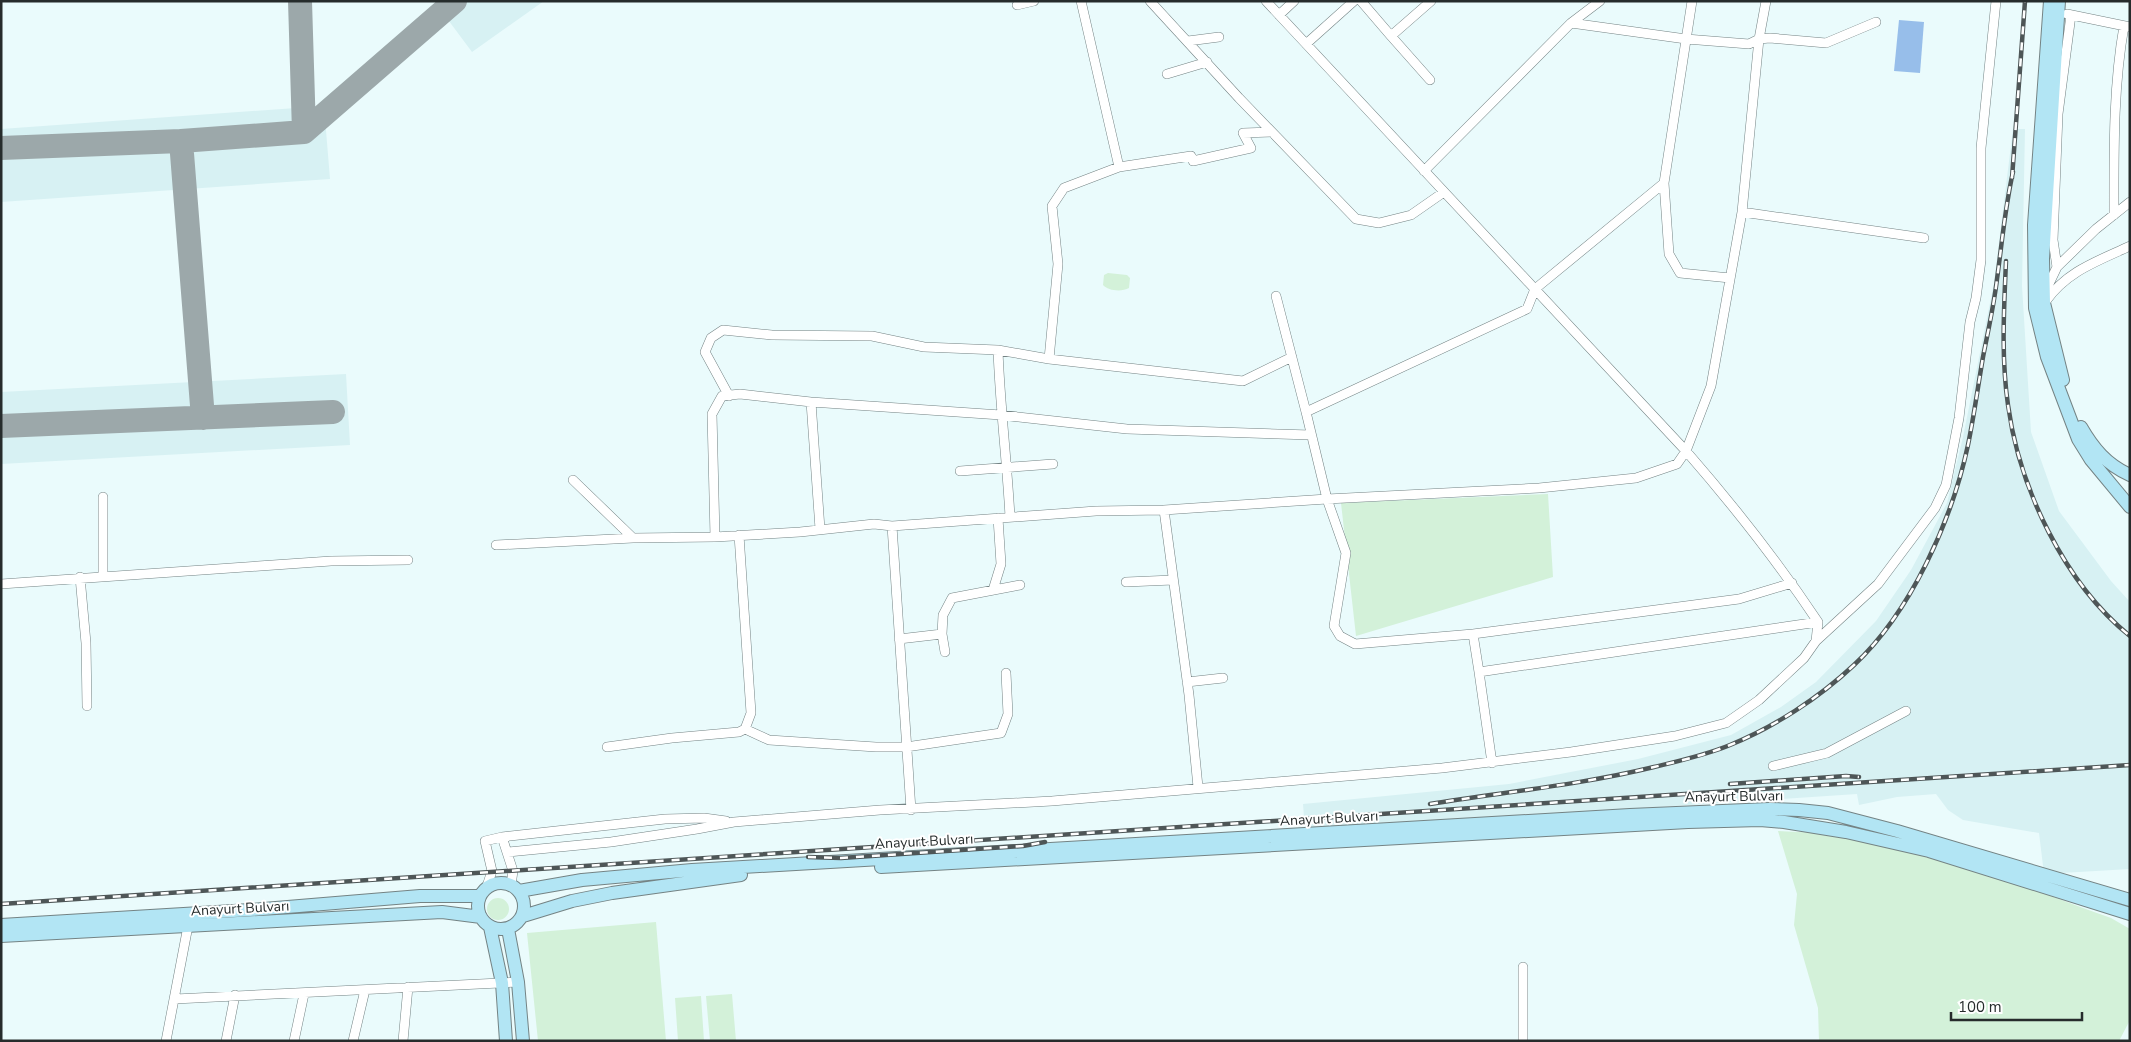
<svg xmlns="http://www.w3.org/2000/svg" width="2131" height="1042" font-family="'Nunito Sans',sans-serif">
<style>
.built{fill:#d7f1f3}
.green{fill:#d3f1d9}
.water{fill:#97beea}
.lines{fill:none;stroke-linecap:round;stroke-linejoin:round}
.taxiway{stroke:#9ca8aa;stroke-width:24}
.street-casing{stroke:#748384;stroke-width:10}
.secondary-casing{stroke:#748384;stroke-width:14}
.street{stroke:#fff;stroke-width:9}
.secondary{stroke:#b2e5f4;stroke-width:12}
.rail-casing{stroke:#4e5657;stroke-width:4.5}
.rail{stroke:#fff;stroke-width:2.5;stroke-dasharray:8;stroke-linecap:butt}
.labels{text-anchor:middle;stroke-width:4;stroke-linejoin:round;paint-order:stroke}
.street-label{font-size:14px;fill:#262c2c;stroke:#fff}
</style>
<rect width="100%" height="100%" fill="#eafbfc"/>
<path class="built" d="M434 1H544L472 52Z
M324 106 330 179 1 202V129Z
M2013 129H2025L2022 286 2031 432 2059 511 2111 581 2130 602V869L2044 874 2039 833 1963 820 1948 810 1936 794 1897 797 1859 805 1857 794 1305 830 1303 804 1509 784 1638 759 1731 735 1781 707 1816 682 1876 621 1911 570 1947 503 1963 437 1994 283Z
M346 374 350 445 1 464V392Z"/>
<path class="green" d="M1108 273 1127 275 1130 278 1129 288C1122 292 1108 291 1103 285L1104 275Z
M1548 494 1553 577 1356 636 1341 503Z
M1778 831C1803 833 1830 831 1854 836 1942 852 2027 888 2111 918L2130 929V1020L2119 1041H1819L1818 1008 1794 925 1797 894Z
M487 909a11 11 0 1 1 22 0a11 11 0 1 1-22 0Z
M656 922 666 1041H538L527 933Z
M732 994 736 1041H710L706 996Z
M701 996 704 1041H678L675 998Z"/>
<path class="water" d="M1899 20 1924 22 1920 73 1894 71Z"/>
<g class="lines">
<path class="taxiway" d="M300 1 304 132
M181 141 203 418
M1 148 181 141 304 132 455 1
M1 426 333 412"/>
<defs>
<path id="street" d="M1081 1 1119 167
M1150 1 1239 98 1356 219 1379 223 1411 215 1444 192
M1361 1 1391 36 1431 1
M1692 1 1664 183 1669 254 1680 273 1730 278
M1017 5 1034 1
M2067 14 2130 27
M1279 15 1294 1
M1571 23 1686 39 1749 44 1759 39 1770 38 1826 43 1876 22
M1391 36 1430 80
M1188 41 1219 37
M1306 44 1354 1
M1167 74 1207 62
M1424 171 1571 23 1600 1
M1664 183 1535 289 1527 309 1306 412 1327 499 1346 553 1334 626 1340 636 1355 644 1473 634 1739 599 1792 583
M1742 212 1924 238
M2114 215C2114 152 2113 88 2124 26
M2057 267 2053 240 2058 114 2071 15
M2045 292 2057 267 2096 229 2130 202
M1276 296 1306 412
M2046 301C2067 271 2098 261 2130 246
M998 350C1000 406 1007 461 1010 517
M1049 359 1058 264 1052 206 1064 188 1119 167 1191 156 1193 161 1251 148 1243 133 1272 132
M729 396 705 352 711 338 723 330 772 335 872 336 924 347 998 350 1049 359 1243 381 1292 357
M811 402 820 529
M960 471 1053 464
M573 480 633 538
M1164 510 1189 695 1198 787
M892 526 911 810
M715 537 712 414 722 396 740 394 811 402 1001 415 1127 429 1311 435
M496 545 633 538 715 537 800 532 874 524 892 526 1096 511 1164 510 1327 499 1539 488 1636 478 1677 464 1686 451 1711 386 1742 212 1759 39 1766 1
M103 576V497
M80 577 86 643 87 706
M1126 582 1173 580
M1 584 331 561 408 560
M993 590 1001 564 998 518
M942 634 945 652
M1473 634 1479 672 1818 622
M899 639 942 634 943 615 952 598 1020 585
M1816 641 1878 584 1935 508 1946 485 1959 418 1970 322 1976 298 1981 260V148L1996 1
M1479 672 1492 763
M1187 682 1223 678
M745 729 769 740 876 747H906L1001 733 1008 714 1006 673
M607 747 672 738 739 732 745 729 751 713 739 535
M1773 766 1827 753 1906 711
M502 837 513 871 511 885
M508 852 611 842 697 829 734 822 880 810 1052 801 1442 768 1571 752 1675 736 1726 723 1759 700 1804 658 1816 641 1818 622C1778 562 1733 505 1686 451L1266 1
M486 889 492 871 485 841 502 837 665 819 704 818 726 821
M1523 967V1041
M175 999 518 982
M166 1041 188 926
M226 1041 235 995
M294 1041 304 994
M353 1041 365 990
M403 1041 408 987"/>
<path id="secondary" d="M2050 1 2034 225 2035 308 2047 357 2078 439 2091 460 2130 507
M2059 1 2043 259 2044 303 2063 380
M2081 427C2093 448 2107 465 2130 475
M881 867 1688 822 1760 820 1784 822 1846 832 1929 851 2130 914
M478 906a23 23 0 1 1 46 0a23 23 0 1 1-46 0Z
M519 891 582 880 692 870 1630 815 1769 809 1799 810 1828 813 1897 831 2130 900
M523 916 572 901 612 893 741 875
M1 925 250 910 420 896H480
M490 927 502 983 506 1041
M508 929 518 982 523 1041
M1 936 442 912 481 917"/>
</defs>
<use href="#street" class="street-casing"/>
<use href="#secondary" class="secondary-casing"/>
<use href="#street" class="street"/>
<use href="#secondary" class="secondary"/>
<defs>
<path id="rail" d="M2012 178 2025 1
M2006 261C2004 309 2001 357 2008 405 2019 487 2064 583 2130 636
M1730 784 1846 776 1859 777
M1430 804C1505 792 1580 785 1654 767 1679 761 1706 755 1730 745 1774 727 1819 698 1854 665 1911 612 1952 520 1968 445 1974 416 1978 386 1983 357 1988 331 1994 305 1997 279 2002 243 2005 207 2013 172
M808 857 841 858 1023 846 1045 842
M1 904 2130 765"/>
</defs>
<use href="#rail" class="rail-casing"/>
<use href="#rail" class="rail"/>
</g>
<g class="labels">
<g class="street-label">
<text transform="translate(1734 796) rotate(-1)" y="5">Anayurt Bulvarı</text>
<text transform="translate(1329 818) rotate(-3)" y="5">Anayurt Bulvarı</text>
<text transform="translate(924 841) rotate(-3)" y="5">Anayurt Bulvarı</text>
<text transform="translate(240 908) rotate(-3)" y="5">Anayurt Bulvarı</text>
</g>
</g>
<rect width="2131" height="1042" fill="none" stroke="#262c2c" stroke-width="5"/>
<path d="M1951 1012v8h131v-8" fill="none" stroke="#262c2c" stroke-width="2.5"/>
<text x="1958" y="1012" font-size="15" fill="#262c2c" stroke="#ffffff" stroke-width="4" paint-order="stroke">100 m</text>
</svg>
